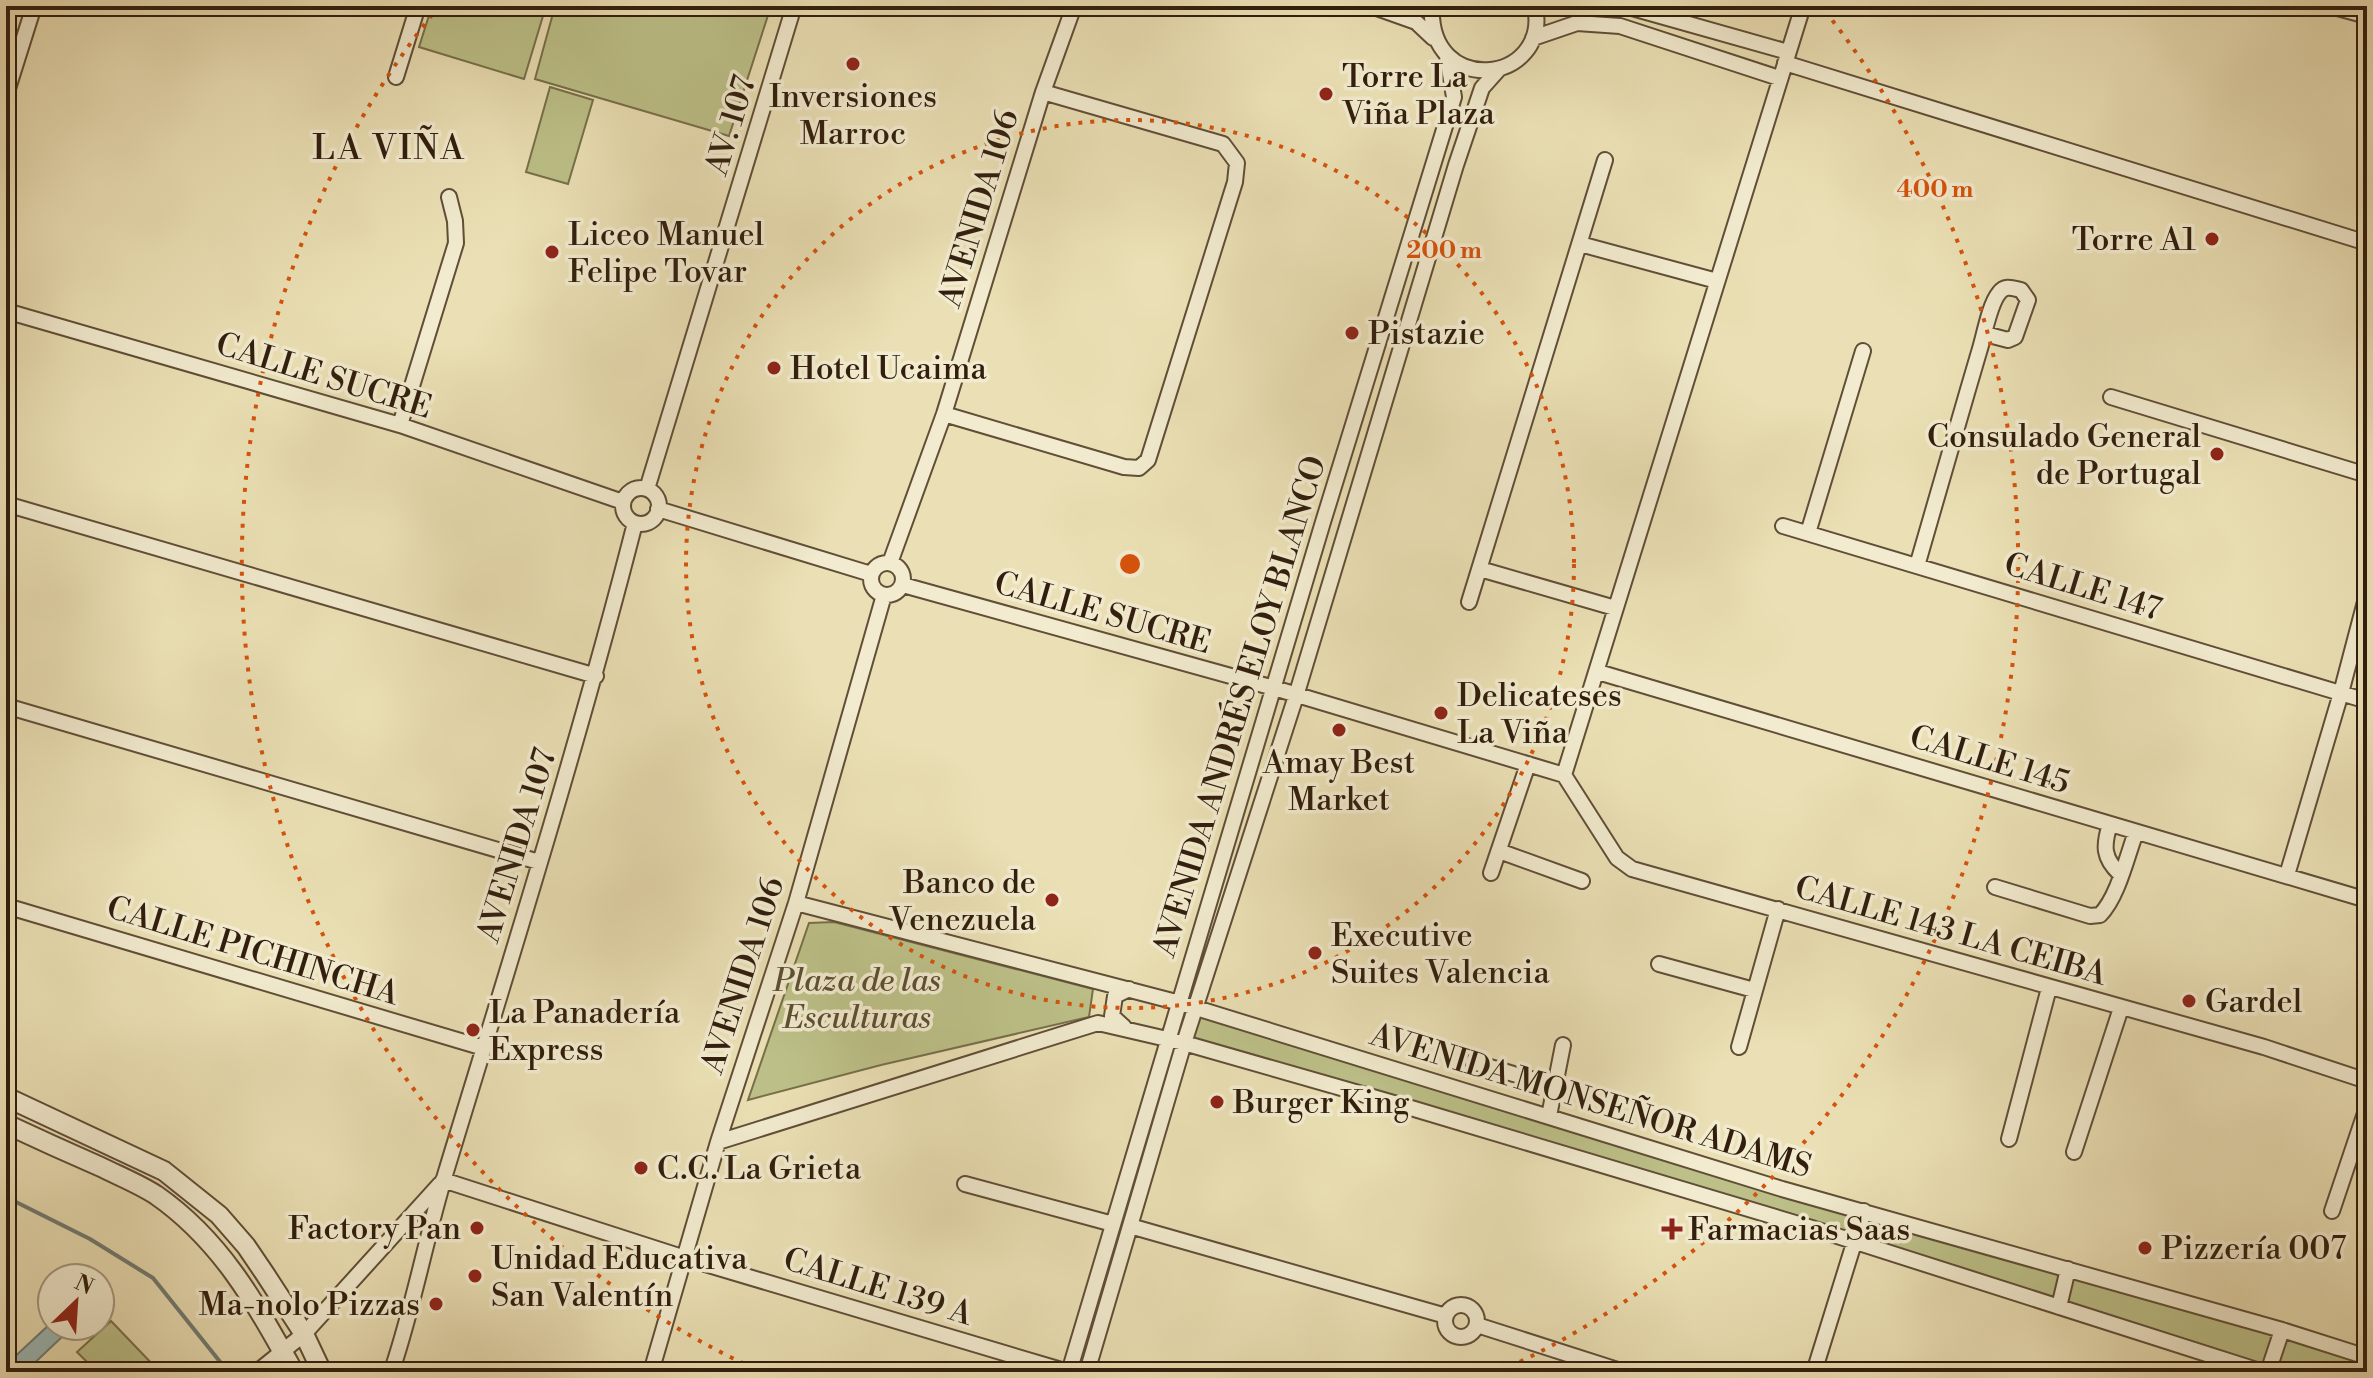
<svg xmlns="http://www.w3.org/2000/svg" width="2373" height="1378" font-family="'Libre Bodoni',serif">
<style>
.green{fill:#bdc189;stroke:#77704b;stroke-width:2}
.water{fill:#9cbab8;stroke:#717c74;stroke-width:2}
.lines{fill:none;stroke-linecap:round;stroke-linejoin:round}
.stream{stroke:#717c74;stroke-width:4}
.minor-casing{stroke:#604e37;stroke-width:18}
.tertiary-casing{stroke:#604e37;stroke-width:22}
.minor{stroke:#f2ebcf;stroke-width:14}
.tertiary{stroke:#f2ebcf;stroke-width:18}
.ring{fill:none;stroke:#d6530c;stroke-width:4;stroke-dasharray:4 8}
.poi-dot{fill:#8f2418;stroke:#f2ebcf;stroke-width:3}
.labels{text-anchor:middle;stroke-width:7;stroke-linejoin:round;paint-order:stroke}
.poi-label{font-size:32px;fill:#311e0d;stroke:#f2ebcf;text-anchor:start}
.street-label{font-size:32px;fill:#311e0d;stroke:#f2ebcf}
.park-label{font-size:32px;font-style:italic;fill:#5b4f32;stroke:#f2ebcf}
.neighbourhood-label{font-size:34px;letter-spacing:2px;fill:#311e0d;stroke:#f2ebcf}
.centre{fill:#d6530c;stroke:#f2ebcf;stroke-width:4}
.ring-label{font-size:24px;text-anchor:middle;font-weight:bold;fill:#d6530c;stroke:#f2ebcf;stroke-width:7;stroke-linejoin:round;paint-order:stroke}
</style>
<rect width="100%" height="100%" fill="#ebe0b5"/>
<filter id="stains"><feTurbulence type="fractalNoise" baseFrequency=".0025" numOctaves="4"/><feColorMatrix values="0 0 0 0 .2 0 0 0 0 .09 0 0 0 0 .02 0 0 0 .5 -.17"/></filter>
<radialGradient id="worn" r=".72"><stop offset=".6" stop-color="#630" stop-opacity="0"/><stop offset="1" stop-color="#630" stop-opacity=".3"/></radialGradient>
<path class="green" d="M432 6H546L524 79 419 47Z
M555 6H771L729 136 535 79Z
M550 87 593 100 568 184 526 172Z
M834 922 1093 989 1089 1017 881 1065 748 1100 809 923Z
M1196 1007 2367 1357V1372H2272L1184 1043Z
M111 1321 157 1369 153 1372H97L77 1352Z"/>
<path class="water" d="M51 1323 63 1336 25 1372H19L9 1362Z"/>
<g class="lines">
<path class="stream" d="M6 1197 90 1239 153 1278 221 1363"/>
<defs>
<path id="minor" d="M1371 6 1416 22 1433 38
M1432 6C1427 98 1551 85 1535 6
M1625 6 1788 52
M2330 6 2367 16
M1533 38 1577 23 1620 26 1779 78
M1785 63 2367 243
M396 77 418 6
M6 95 34 6
M1580 244 1717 281
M6 311 400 425 623 502
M2111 397 2367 475
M944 414 1124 467 1139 468 1148 460 1235 182 1237 163 1223 144 1043 92
M400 425 456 243 455 221 449 197
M623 506a18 18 0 1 1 36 0a18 18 0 1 1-36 0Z
M647 489 794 6
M6 504 596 676
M658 509 871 574
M1783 526 2367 701
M1808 533 1863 351
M871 579a16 16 0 1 1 32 0a16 16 0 1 1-32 0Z
M890 563 944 414 1043 92 1074 6
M1917 566C1938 494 1958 423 1979 352 1984 337 1989 305 1999 293 2005 285 2012 288 2021 290L2028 300 2015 337 2008 340 1985 334
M1480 569 1615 608
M903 585 1274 688 1564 775
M1469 602 1605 160
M1598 672 2367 900
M6 706 539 862
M1564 775 1617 858 1632 869 2264 1047 2367 1081
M1564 775 1803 6
M2110 824C2103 846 2103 858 2120 874
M1499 851 1582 881
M1491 873 1528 764
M2287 875 2341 693 2367 594
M1995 887 2090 916 2100 915C2118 897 2127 856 2136 832
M796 903 1180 1003 1782 1189 2282 1330 2367 1357
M6 906 484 1048
M1659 964 1754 990
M1124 1027 1112 1016 1115 996 1129 989
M1739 1047 1778 909
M1473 1062 1554 1086
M1549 1116 1563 1045
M2009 1139 2049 988
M718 1142 1098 1023 1184 1043 1411 1108 1812 1228 2263 1372
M2074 1152 2121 1008
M443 1180 685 1258 1068 1372
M965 1184 1113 1224
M2332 1211 2367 1107
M1130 1226 1446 1316
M1445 1321a16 16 0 1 1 32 0a16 16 0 1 1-32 0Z
M2059 1307 2068 1269
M1477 1325 1624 1372
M257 1372 304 1334 440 1184
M388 1372 393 1367C414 1304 426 1238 445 1175 511 958 579 742 635 523
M651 1372 718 1142 796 903 884 595
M1069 1372 1323 522 1454 97 1447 56
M1087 1372 1184 1043 1296 696 1456 165 1482 88 1499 69
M1814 1372 1864 1211
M2268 1372 2282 1330"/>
<path id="tertiary" d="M6 1097 164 1171 219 1215 246 1246 265 1274 304 1334 322 1372
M6 1124C38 1139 69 1153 101 1167 119 1176 139 1184 156 1195 222 1241 256 1304 294 1372"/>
</defs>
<use href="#minor" class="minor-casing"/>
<use href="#tertiary" class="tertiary-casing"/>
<use href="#minor" class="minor"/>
<use href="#tertiary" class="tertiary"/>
</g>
<g class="ring">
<circle cx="1130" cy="564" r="444"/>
<path d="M755 1369A888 888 0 0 1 435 11M1825 11A888 888 0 0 1 1505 1369"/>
</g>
<g class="poi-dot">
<circle cx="853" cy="64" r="8"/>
<circle cx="1326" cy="94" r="8"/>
<circle cx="2212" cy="239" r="8"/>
<circle cx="552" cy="252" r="8"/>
<circle cx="1352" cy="333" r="8"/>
<circle cx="774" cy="368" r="8"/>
<circle cx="2217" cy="454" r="8"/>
<circle cx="1441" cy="713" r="8"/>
<circle cx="1339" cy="730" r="8"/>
<circle cx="1052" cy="900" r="8"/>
<circle cx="1315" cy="953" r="8"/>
<circle cx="2189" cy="1001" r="8"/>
<circle cx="473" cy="1030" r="8"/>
<circle cx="1217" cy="1102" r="8"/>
<circle cx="641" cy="1168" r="8"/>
<circle cx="477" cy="1228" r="8"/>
<path d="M1668 1217h8v8h8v8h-8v8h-8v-8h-8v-8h8z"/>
<circle cx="2145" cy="1248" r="8"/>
<circle cx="475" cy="1276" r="8"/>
<circle cx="436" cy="1304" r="8"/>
</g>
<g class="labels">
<g class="poi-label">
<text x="1342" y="87">Torre La<tspan x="1342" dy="37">Viña Plaza</tspan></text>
<text x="853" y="107" text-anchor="middle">Inversiones<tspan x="853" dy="37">Marroc</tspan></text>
<text x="568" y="245">Liceo Manuel<tspan x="568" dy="37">Felipe Tovar</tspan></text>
<text x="2196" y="250" text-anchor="end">Torre A1</text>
<text x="1368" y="344">Pistazie</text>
<text x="790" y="379">Hotel Ucaima</text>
<text x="2201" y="447" text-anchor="end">Consulado General<tspan x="2201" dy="37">de Portugal</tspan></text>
<text x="1457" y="706">Delicateses<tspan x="1457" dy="37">La Viña</tspan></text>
<text x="1339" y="773" text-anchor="middle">Amay Best<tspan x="1339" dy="37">Market</tspan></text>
<text x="1036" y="893" text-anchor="end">Banco de<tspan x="1036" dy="37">Venezuela</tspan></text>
<text x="1331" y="946">Executive<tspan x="1331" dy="37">Suites Valencia</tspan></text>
<text x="2205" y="1012">Gardel</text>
<text x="489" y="1023">La Panadería<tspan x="489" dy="37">Express</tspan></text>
<text x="1233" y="1113">Burger King</text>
<text x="657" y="1179">C.C. La Grieta</text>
<text x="461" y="1239" text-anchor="end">Factory Pan</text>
<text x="1688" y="1240">Farmacias Saas</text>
<text x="2161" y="1259">Pizzería 007</text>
<text x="491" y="1269">Unidad Educativa<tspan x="491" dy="37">San Valentín</tspan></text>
<text x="420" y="1315" text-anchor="end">Ma-nolo Pizzas</text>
</g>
<g class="street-label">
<text transform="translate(730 125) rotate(-73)" y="11">AV. 107</text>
<text transform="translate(978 208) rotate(-73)" y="11">AVENIDA 106</text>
<text transform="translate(324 375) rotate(17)" y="11">CALLE SUCRE</text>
<text transform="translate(2083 586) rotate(17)" y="11">CALLE 147</text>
<text transform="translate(1103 612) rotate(16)" y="11">CALLE SUCRE</text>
<text transform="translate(1239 706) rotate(-73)" y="11">AVENIDA ANDRÉS ELOY BLANCO</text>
<text transform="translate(1990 759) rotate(17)" y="11">CALLE 145</text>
<text transform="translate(516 845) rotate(-73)" y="11">AVENIDA 107</text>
<text transform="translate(1951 930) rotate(16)" y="11">CALLE 143 LA CEIBA</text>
<text transform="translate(253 950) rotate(17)" y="11">CALLE PICHINCHA</text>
<text transform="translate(742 975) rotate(-72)" y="11">AVENIDA 106</text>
<text transform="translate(1591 1100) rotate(17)" y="11">AVENIDA MONSEÑOR ADAMS</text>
<text transform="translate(878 1286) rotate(17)" y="11">CALLE 139 A</text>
</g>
<g class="park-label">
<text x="857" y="991">Plaza de las<tspan x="857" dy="37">Esculturas</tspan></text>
</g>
<g class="neighbourhood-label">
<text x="389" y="159">LA VIÑA</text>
</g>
</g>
<circle cx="1130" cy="564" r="12" class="centre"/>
<g class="ring-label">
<text x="1935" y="197">400 m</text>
<text x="1444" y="258">200 m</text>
</g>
<rect width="2373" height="1378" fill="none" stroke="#ebe0b5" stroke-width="32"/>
<rect x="8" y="8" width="2357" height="1362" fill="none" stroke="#311e0d" stroke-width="4"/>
<rect x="16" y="16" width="2341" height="1346" fill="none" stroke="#311e0d" stroke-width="2"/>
<g transform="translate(76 1302) rotate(25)"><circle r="38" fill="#f2ebcf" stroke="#a59981" stroke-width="2"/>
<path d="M0-6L14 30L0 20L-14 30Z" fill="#8f2418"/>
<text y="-12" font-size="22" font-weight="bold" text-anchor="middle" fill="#311e0d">N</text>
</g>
<rect width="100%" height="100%" filter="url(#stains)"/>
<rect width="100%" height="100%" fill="url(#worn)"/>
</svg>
